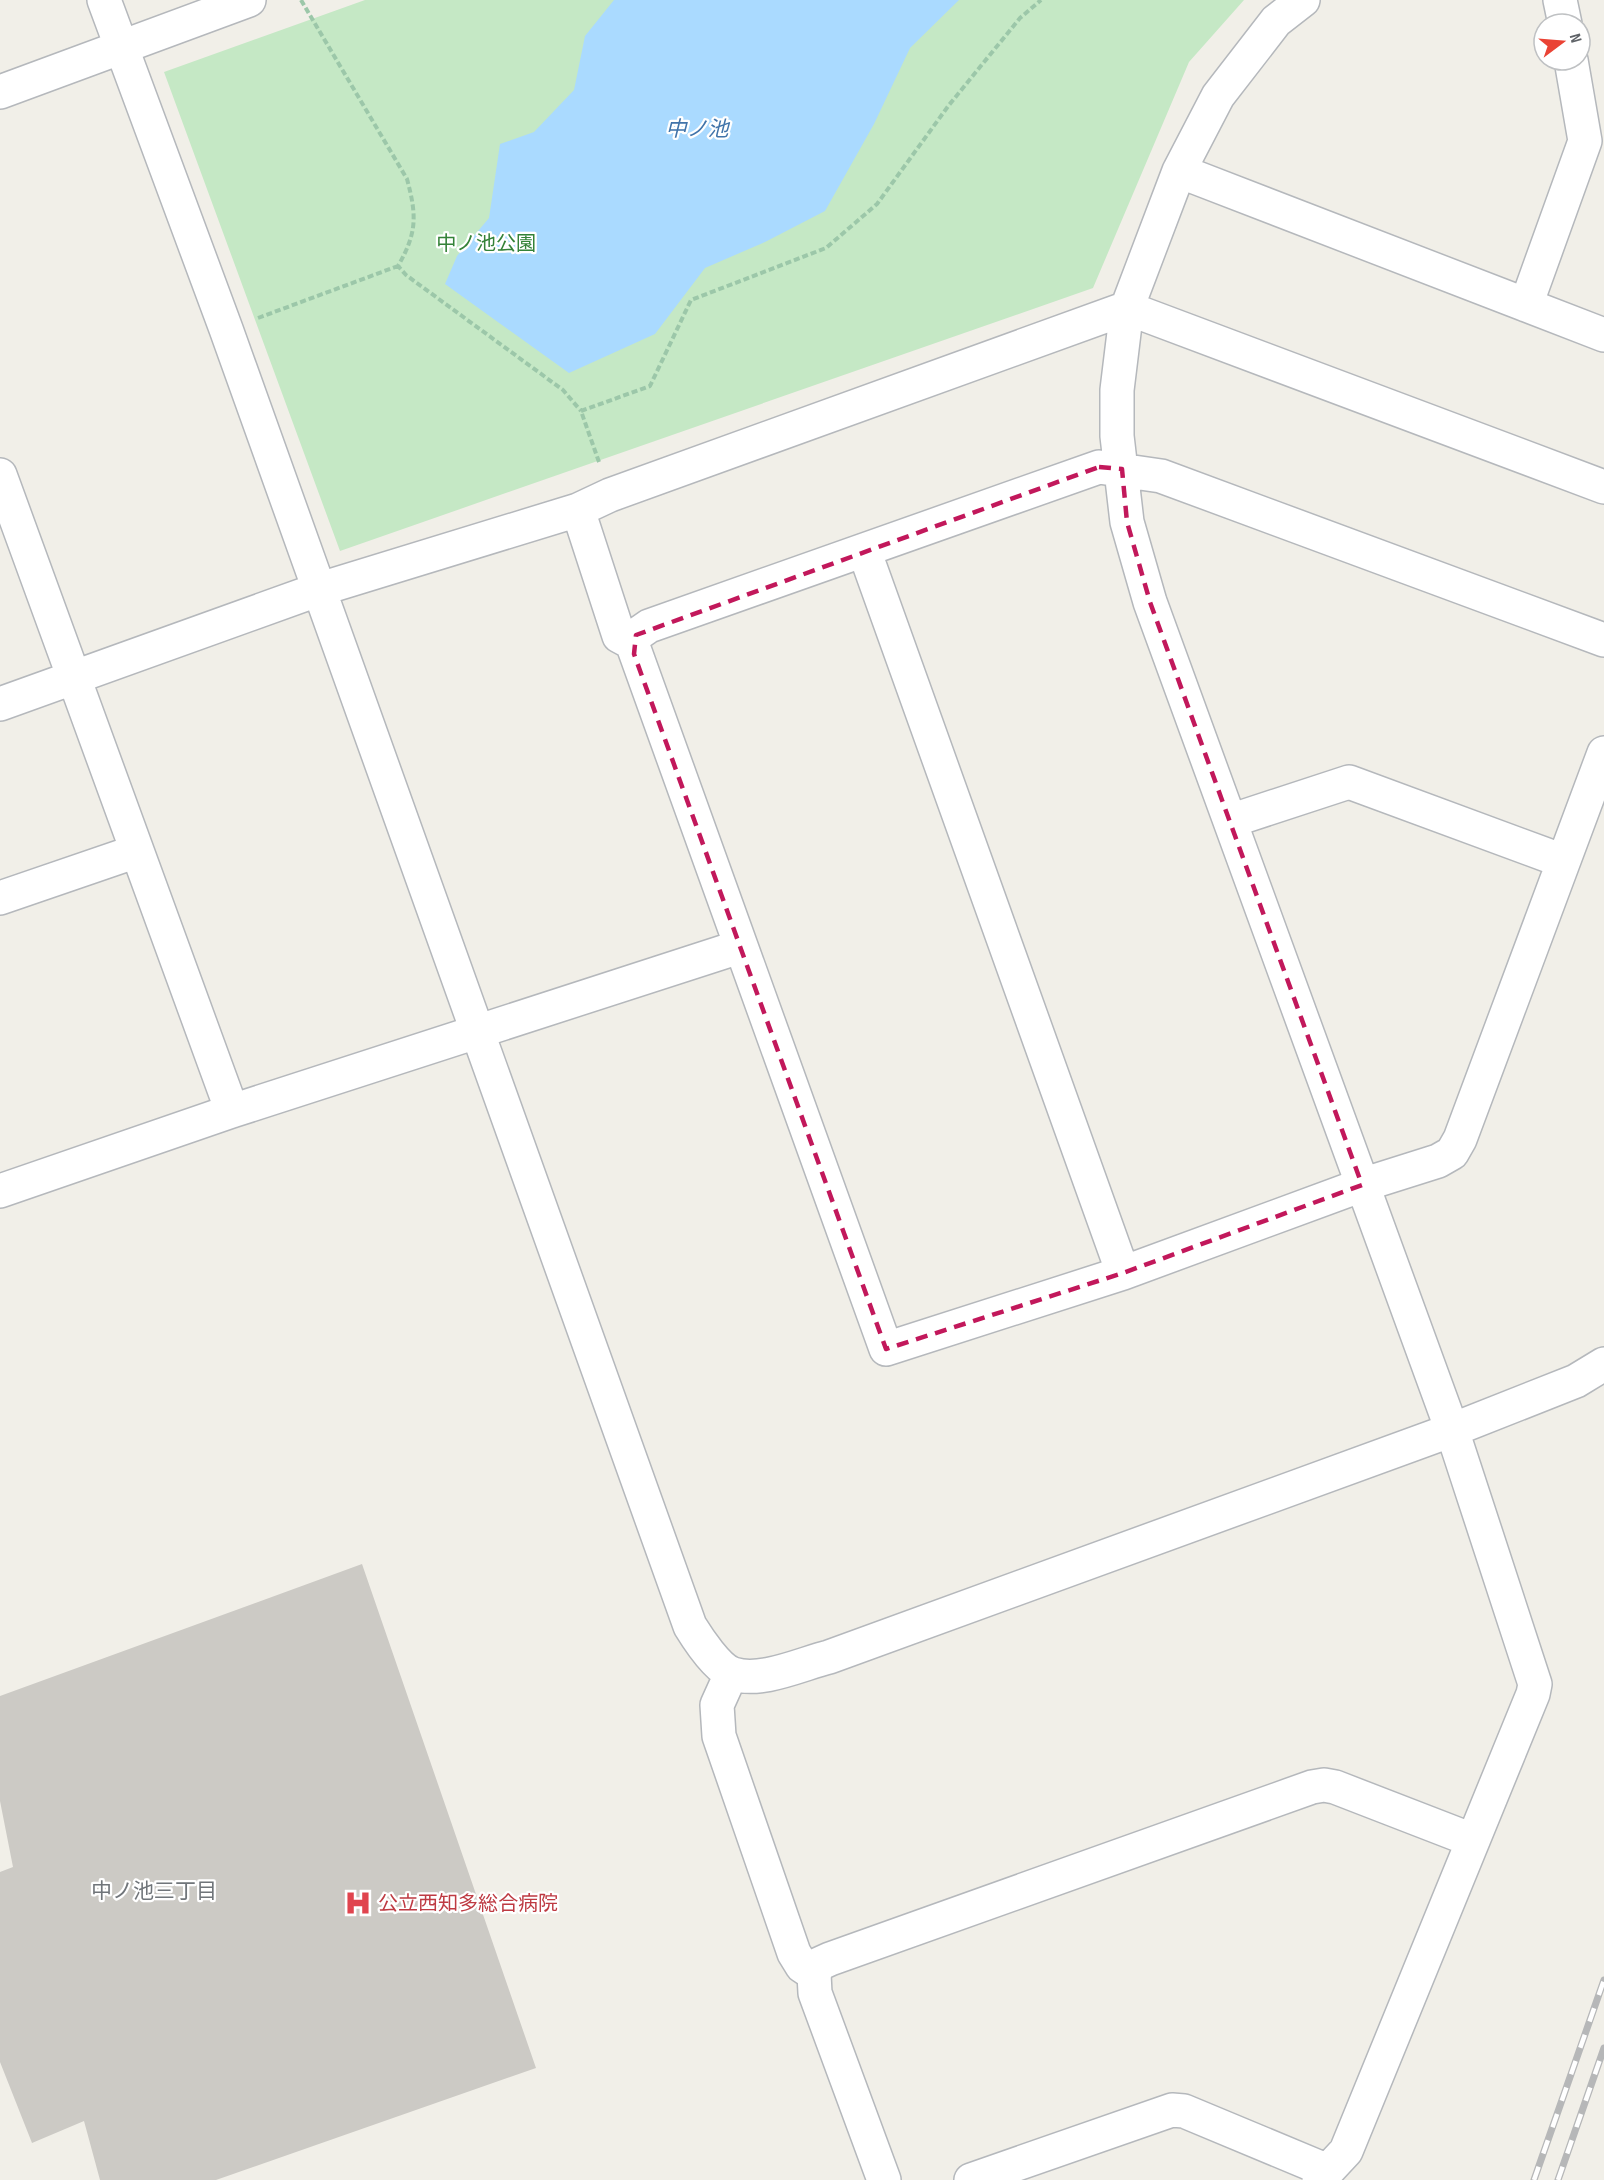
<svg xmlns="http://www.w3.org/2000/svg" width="1604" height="2180" font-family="'Sofia Sans Condensed','Noto Sans JP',sans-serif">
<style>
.green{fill:#c5e8c5}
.water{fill:#aadaff}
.building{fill:#cccac5}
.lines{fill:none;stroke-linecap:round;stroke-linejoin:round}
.minor-casing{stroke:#b5b8bc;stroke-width:36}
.path{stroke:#9cc7a9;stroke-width:4;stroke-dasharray:6 3;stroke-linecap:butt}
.minor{stroke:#fff;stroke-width:33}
.rail-casing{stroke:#b6b7b8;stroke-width:7}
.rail{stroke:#fff;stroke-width:4.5;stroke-dasharray:14;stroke-linecap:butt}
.marked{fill:none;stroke:#c2185b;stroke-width:4.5;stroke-dasharray:12 8;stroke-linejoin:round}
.labels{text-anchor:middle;stroke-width:4.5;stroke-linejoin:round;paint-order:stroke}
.park-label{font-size:20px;fill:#348238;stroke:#fff}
.health-label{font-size:20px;fill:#be3a42;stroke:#fff;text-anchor:start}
.water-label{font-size:21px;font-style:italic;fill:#4174aa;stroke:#fff}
.neighbourhood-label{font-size:21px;fill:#70757a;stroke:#fff}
</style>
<rect width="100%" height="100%" fill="#f1efe8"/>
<path class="green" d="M365 0H1244L1189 62 1093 288 340 551 164 72Z"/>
<path class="water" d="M614 0H959L910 48 874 124 825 211 765 242 705 268 655 334 569 373 445 284 457 256 489 218 500 144 534 132 574 90 585 36Z"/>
<path class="building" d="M362 1564 536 2068 216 2180H100L84 2121 32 2143 0 2062V1872L13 1867 0 1801V1696Z"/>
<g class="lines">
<defs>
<path id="minor" d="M104 0 226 329 690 1626C698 1639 718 1669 733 1674 762 1683 801 1664 829 1657L1452 1430 1576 1381 1604 1364
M1303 0 1276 21 1218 96 1179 171 1127 308 1117 390V436L1127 522 1150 602 1452 1430 1535 1684 1533 1694 1346 2151 1319 2180
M1560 0 1565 24
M0 92 249 0
M1179 171 1604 335
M1526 305 1585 141 1571 60
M0 475 232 1111
M578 510 619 636 632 643 886 1349 1123 1273 1362 1185 1438 1161 1452 1153 1460 1139 1604 753
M864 550 1123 1273
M632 643 636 635 649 626 1099 467 1161 476 1604 640
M0 704 317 590 578 510 610 495 1127 308 1604 487
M1230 821 1349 782 1563 861
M0 898 137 851
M0 1191 232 1111 739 947
M731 1674 717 1705 719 1736 794 1953 802 1966 814 1974 815 1993 884 2180
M814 1974 819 1964 830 1959 1312 1787 1324 1785 1335 1787 1472 1840
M971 2180 1172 2110 1184 2111 1328 2171"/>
</defs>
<use href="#minor" class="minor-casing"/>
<path class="path" d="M301 0 407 179C417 216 417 233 398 266L406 275 563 390 581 411
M258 318 398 266
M599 462 581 411 650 386 691 300 826 248 877 204 949 105 1020 18 1041 0"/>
<use href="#minor" class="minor"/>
<defs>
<path id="rail" d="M1534 2180 1604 1980
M1558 2180 1604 2048"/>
</defs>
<use href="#rail" class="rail-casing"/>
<use href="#rail" class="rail"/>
</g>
<path class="marked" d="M1099 467 1122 469 1127 522 1150 602 1362 1185 1123 1273 886 1349 634 654 636 635Z"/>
<defs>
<symbol id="hospital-bare" viewBox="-9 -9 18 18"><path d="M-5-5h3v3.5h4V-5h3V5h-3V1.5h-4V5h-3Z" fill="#e0444e" stroke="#fff" stroke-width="2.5" paint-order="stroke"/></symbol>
</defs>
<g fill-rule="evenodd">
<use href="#hospital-bare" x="339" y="1884" width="38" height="38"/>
</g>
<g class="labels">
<g class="park-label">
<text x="486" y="250">中ノ池公園</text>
</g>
<g class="health-label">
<text x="378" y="1910">公立西知多総合病院</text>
</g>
<g class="water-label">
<text x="697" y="136">中ノ池</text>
</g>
<g class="neighbourhood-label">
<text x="154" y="1898">中ノ池三丁目</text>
</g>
</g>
<g transform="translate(1562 42) rotate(74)"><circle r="28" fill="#ffffff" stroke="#bfc1c3" stroke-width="1.5"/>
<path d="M0-4.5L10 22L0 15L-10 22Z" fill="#ea4335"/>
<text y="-9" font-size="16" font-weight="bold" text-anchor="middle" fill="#5f6368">N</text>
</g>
</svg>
